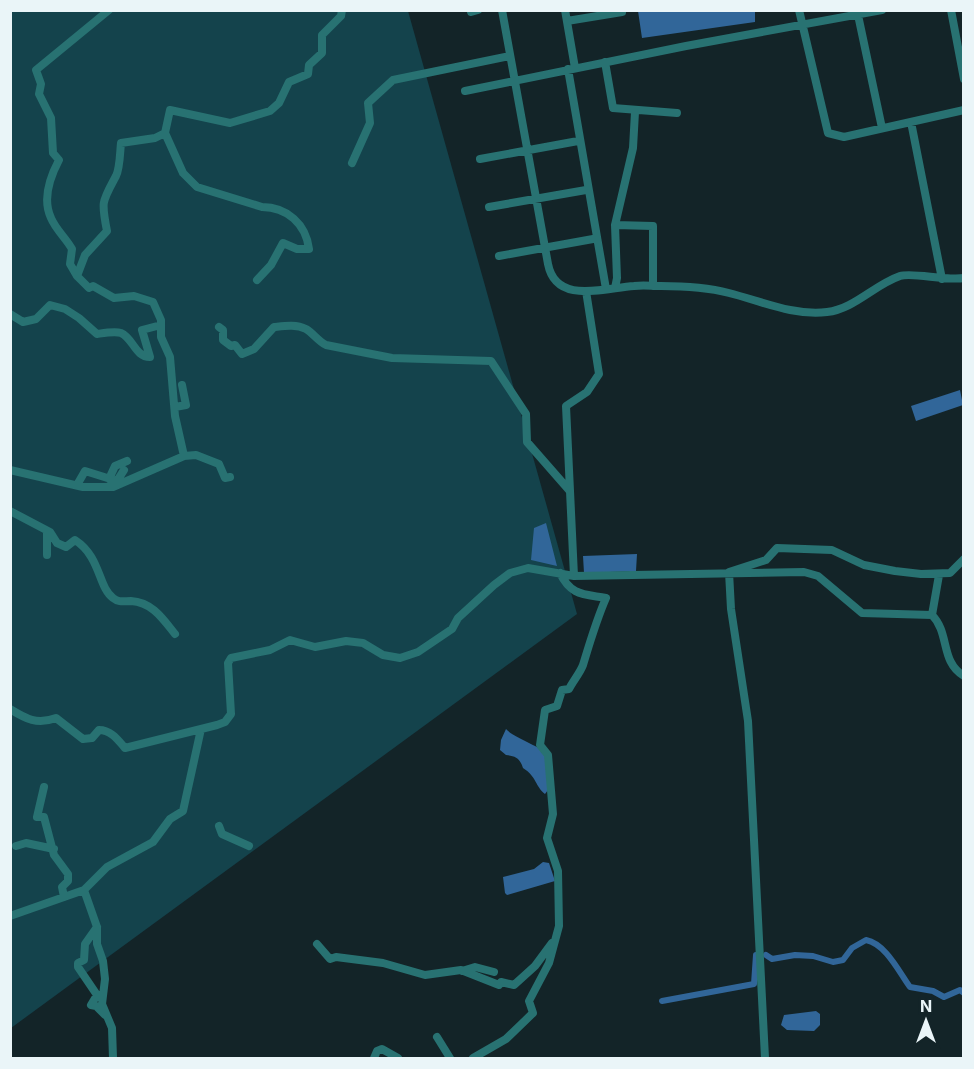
<svg xmlns="http://www.w3.org/2000/svg" width="974" height="1069" font-family="Inter,sans-serif">
<style>
.green{fill:#14434c}
.water{fill:#316699}
.lines{fill:none;stroke-linecap:round;stroke-linejoin:round}
.canal{stroke:#316699;stroke-width:6}
.minor{stroke:#287272;stroke-width:8}
</style>
<rect width="100%" height="100%" fill="#132428"/>
<path class="green" d="M11 11H408L577 614 11 1028Z"/>
<path class="water" d="M638 11H755V22L642 38Z
M960 390 963 405 916 421 911 406Z
M546 523 557 566 531 560 534 528Z
M637 554 636 571 584 573 583 556Z
M506 729C515 739 542 746 546 755 549 765 547 780 548 790L545 794C535 786 537 777 523 768 520 758 515 756 506 755L500 750 501 740Z
M543 862 549 863 555 881 507 895 505 893 503 877 534 869Z
M816 1011 820 1014V1025L814 1031 787 1030 781 1025 784 1015Z"/>
<g class="lines">
<path class="canal" d="M766 955 772 959 795 955 813 956 833 962 843 960 852 948 866 940C886 944 899 972 910 987L933 991 944 997 960 990 964 993
M662 1001 754 984 756 955"/>
<path class="minor" d="M502 10 548 264C556 305 604 288 634 286 643 285 652 286 661 286 684 286 706 287 729 293 761 301 793 316 827 312 854 309 874 285 900 276 913 272 945 281 964 278
M565 10 575 68
M799 10 828 133 844 137 964 110
M951 10 964 79
M471 12 478 10
M858 15 882 128
M567 21 622 12
M605 62 613 108 677 113
M568 69 606 289
M465 91 686 46 882 10
M911 122 942 279
M165 133 183 173 197 187 262 207C287 207 306 224 309 249H297L283 243 271 265 257 280
M480 159 578 141
M352 163 370 123 368 103 393 80 510 56
M489 207 586 190
M615 225 633 148 635 112
M499 256 593 239
M77 276 70 264 72 249C66 238 56 230 51 218 42 199 50 177 59 160L53 153 51 118 39 94 41 84 36 70 109 10
M615 288 617 278 615 225 653 226V286
M10 314 23 322 36 319 50 305 65 309 79 318 97 334C104 333 115 331 121 333 133 338 135 357 150 357L142 330 161 325
M219 327 223 330V340L231 346 235 345 242 354 254 349 274 327C284 326 296 324 306 329 313 333 318 341 326 345L392 358 491 361 526 414 527 442 569 490
M175 407 186 405 182 385
M184 456 175 416 170 357 161 337V320L153 302 134 296 114 298 93 286 89 288 77 276 85 255 107 231C101 201 102 202 116 176 120 168 120 152 121 143L155 138 165 133 170 110 230 123 270 111 279 103 289 82 308 74 309 65 322 53V35L341 16 342 10
M10 470 83 487H113L184 456 196 455 219 464 225 478 230 477
M109 479 115 466 127 461
M77 485 85 471 117 481 124 470
M10 511 50 532 57 543 66 547 75 540C101 557 98 587 113 598 119 603 124 601 131 601 152 602 163 619 175 634
M47 555V531
M574 576 566 406 587 392 599 374 586 291
M932 615 939 575
M10 709C26 719 37 725 56 718L83 739 92 738 99 730C111 730 118 740 125 748L217 725 225 722 231 714 228 663 231 658 270 650 290 640 315 647 346 641 363 643 383 655 400 658 418 652 452 629 458 618 494 585 510 573 528 568 574 576 804 572 818 576 862 613 932 615C950 633 940 662 964 676
M44 787 37 817H44L54 855 68 874V881L62 887 64 897
M219 826 222 834 249 846
M16 846 26 843 54 849
M10 916 84 890
M97 927 85 944 84 960 78 963V967L97 995 91 1005 96 1006 105 1015
M317 944 330 959 336 957 383 963 425 975 461 970 499 985 501 982 514 985 535 966 552 943
M462 971 475 967 494 972
M437 1037 450 1058
M113 1058 112 1028 102 1004 105 979 103 961 97 944V927L84 890 107 867 153 842 170 819 183 811 201 729
M374 1058 377 1051 382 1049 398 1058
M473 1058 506 1039 533 1013 529 1001 549 963 559 926 558 871 547 838 553 814 548 755 540 745 545 710 557 706 562 690 569 689C573 681 580 673 583 665 590 642 596 621 606 598 584 594 571 596 560 573
M765 1058 748 721 731 609 729 572 766 560 777 548 832 550 864 565 895 571 921 574 950 573 964 559"/>
</g>
<rect width="974" height="1069" fill="none" stroke="#eaf5f8" stroke-width="24"/>
<g transform="translate(926 1021)" stroke="#132428" stroke-width="4.5" paint-order="stroke">
<path d="M0-4.5L10 22L0 15L-10 22Z" fill="#eaf5f8"/>
<text y="-9" font-size="16" font-weight="bold" text-anchor="middle" fill="#eaf5f8">N</text>
</g>
</svg>
